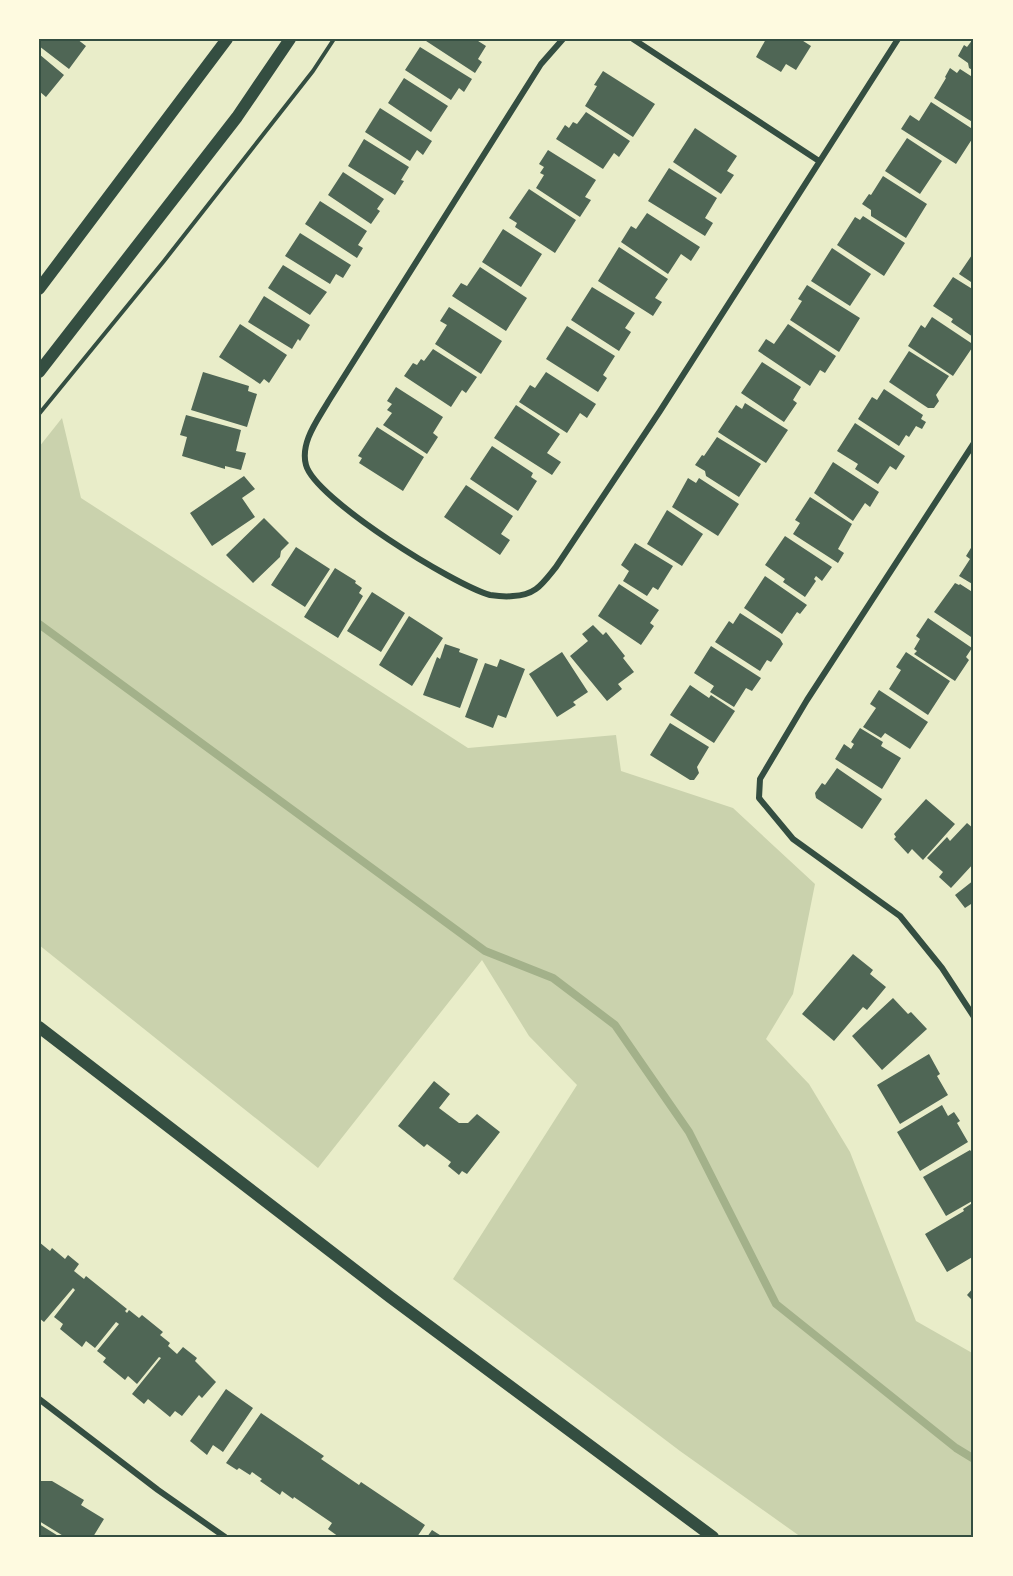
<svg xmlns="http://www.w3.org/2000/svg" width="1013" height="1576" font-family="'Exo 2',sans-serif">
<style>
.green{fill:#cad2ad}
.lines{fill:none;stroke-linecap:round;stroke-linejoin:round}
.stream{stroke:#a3b18a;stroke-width:8}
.building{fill:#4f6655}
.path{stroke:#344e41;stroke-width:4}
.minor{stroke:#344e41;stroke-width:6}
.secondary{stroke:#344e41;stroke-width:12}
.neatline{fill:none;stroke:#344e41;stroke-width:2}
</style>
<rect width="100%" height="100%" fill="#e9edc9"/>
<path class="green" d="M62 418 81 498 468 748 616 735 621 771 733 808 815 884 793 994 766 1039 809 1084 850 1152 916 1321 974 1354V1537H801L680 1451 453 1279 577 1085 529 1036 482 960 318 1168 39 945V447Z"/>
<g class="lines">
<path class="stream" d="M39 624 485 951 553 978 615 1025 689 1132 776 1304 956 1448 974 1459"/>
</g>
<path class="building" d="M39 39H77L86 46 69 69 39 46Z
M423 39H475L486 46 478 59 482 62 475 73Z
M766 39H800L811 46 796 70 786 64 781 72 756 57Z
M973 39H974V71L969 68 968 63 958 56 964 45 967 47Z
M420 47 472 79 464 92 459 88 451 100 405 70Z
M39 54 64 75 46 97 39 91Z
M950 68 957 73 960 69 974 78V123L934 98 946 78 945 77Z
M603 71 655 104 633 137 585 106 597 86 594 85Z
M404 78 448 106 431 132 388 103Z
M931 102 974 130V136L956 164 901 129 910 115 919 121Z
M380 108 432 141 423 155 417 150 410 161 365 132Z
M586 112 630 141 619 157 614 153 603 169 556 139 565 125 569 128 573 122 577 124Z
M695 128 737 156 727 171 734 175 721 194 673 162Z
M907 138 942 161 920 194 885 171Z
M364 139 409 167 401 180 404 181 395 195 348 166Z
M548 150 596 180 585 197 591 200 580 217 536 188 544 175 540 173 544 167 539 164Z
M669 168 717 198 705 218 713 223 705 236 648 201Z
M343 172 384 199 377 209 380 211 371 224 328 195Z
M883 176 927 204 906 238 871 216V210L862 204 869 194 871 195Z
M529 189 576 220 555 253 515 227 517 223 509 218Z
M320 201 367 231 358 245 363 248 357 258 305 224Z
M647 213 700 247 691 261 681 254 668 274 621 242 631 226 636 229Z
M863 216 905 243 884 276 837 245 855 217 860 220Z
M503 229 542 254 521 287 482 262Z
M300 233 351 265 343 278 336 274 330 284 285 256Z
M619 247 668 279 655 298 662 302 653 316 598 281Z
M832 248 871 274 850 306 811 281Z
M974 252V284L959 274Z
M283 265 327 292 310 315 268 288Z
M480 267 527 298 506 331 452 296 461 283 467 286Z
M953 277 974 290 973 337 951 322 953 319 933 306Z
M807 285 860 318 839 352 790 320 802 301 798 299Z
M592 287 635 313 625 328 631 332 619 351 571 320Z
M264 296 310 325 300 341 298 339 292 349 248 322Z
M449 307 502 341 481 374 435 344 447 325 440 321Z
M932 317 974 345 953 376 908 346 921 325 925 328Z
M240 324 287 355 269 383 264 379 260 384 219 357Z
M788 324 836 356 825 373 820 370 810 386 758 351 766 339 774 344Z
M567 326 615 356 603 375 607 378 598 392 546 359Z
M433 349 477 377 466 393 462 390 451 407 404 376 413 363 417 365 421 359 424 361Z
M909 351 949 376 936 395 939 401 934 408H928L889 382Z
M762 362 801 387 793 400 797 403 784 422 741 393Z
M203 372 249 386 248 391 257 394 247 427 191 410Z
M546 372 596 404 587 418 580 413 567 433 519 402 530 385 535 388Z
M396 387 443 417 433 433 438 437 427 454 383 425 392 413 387 410 392 404 387 401Z
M884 389 923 415 921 419 926 422 922 429 916 426 909 437 906 435 899 446 858 419 872 397 877 400Z
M745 403 788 430 766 463 718 432 736 405 742 409Z
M516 405 560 434 547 453 561 462 552 475 494 438Z
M186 415 241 430 236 451 246 453 241 470 225 466V469L182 456 187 437 180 435Z
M855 423 905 456 896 470 890 466 878 484 855 469 858 464 837 451Z
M377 427 424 457 403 491 359 463 362 458 358 456Z
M717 437 761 464 739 497 706 476 705 471 695 465 702 455 704 456Z
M492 446 533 473 531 477 537 481 518 511 470 479Z
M833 462 879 492 870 507 865 503 853 521 814 493Z
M244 476 255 489 242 498 255 517 212 546 190 513Z
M688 478 696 483 699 478 739 504 718 536 672 507Z
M466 485 513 516 501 534 510 540 500 555 444 517Z
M810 497 852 524 838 549 844 553 838 563 793 534 800 523 795 520Z
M667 510 703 534 682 566 647 544Z
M264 518 289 543 281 551 280 557 253 583 226 555Z
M785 536 832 567 822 581 816 576 814 579 816 581 805 597 783 582 785 579 765 565Z
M635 543 673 566 658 590 653 587 647 596 623 581 629 571 621 565Z
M974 543V585L959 576 970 559 966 556Z
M296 547 330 569 305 607 271 585Z
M335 568 356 581 355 583 362 588 359 593 363 596 338 638 304 617Z
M765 576 807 605 800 614 797 612 782 634 744 608Z
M955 583 959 585 960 584 974 593V639L934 612Z
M619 584 659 610 650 623 654 626 641 645 598 616Z
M372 592 405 613 381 652 347 631Z
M740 613 780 639 783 644 771 662 767 660 760 671 715 642 729 621 733 624Z
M409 616 443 638 412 686 379 665Z
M928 618 972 648 966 657 969 660 955 681 914 654 917 651 914 649 920 639 916 636Z
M593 625 603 635 606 632 625 656 623 658 634 672 618 684 622 689 607 701 570 656 588 641 582 634Z
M445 644 460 649 459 652 478 659 460 708 423 695 437 657 440 659Z
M711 646 761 678 752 691 746 688 734 707 710 692 714 686 694 673Z
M562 652 588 692 573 702 576 705 557 717 529 674Z
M906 652 950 681 928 715 889 689 901 670 896 667Z
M500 659 525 669 506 718 498 715 493 728 465 717 485 663 497 667Z
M690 685 709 698 711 695 735 711 714 743 670 715Z
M879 690 928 722 910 749 885 733 881 738 863 727 876 708 870 704Z
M670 723 709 747 697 767 699 773 694 780H690L650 755Z
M860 728 883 742 881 746 901 758 882 789 835 759 844 744 851 749 854 744 851 742Z
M837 768 882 799 862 829 816 798 815 793 822 783 825 785Z
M926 799 955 824 923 860 912 849 908 854 894 839 896 837 894 834Z
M967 823 974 829V863L951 888 939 877 943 872 927 858 947 837 950 841Z
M974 880V907L971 904 965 908 955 895Z
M853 954 873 970 870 974 886 987 867 1010 863 1007 834 1041 802 1014Z
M893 998 908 1014 911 1012 927 1029 882 1070 852 1036Z
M929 1054 940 1074 937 1076 948 1095 900 1124 877 1085Z
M434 1081 450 1094 439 1108 459 1123H468L477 1114 500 1132 467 1174 462 1171 459 1175 448 1166 451 1162 427 1144 424 1147 398 1126Z
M942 1105 948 1116 954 1112 960 1121 957 1123 968 1142 920 1171 897 1132Z
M970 1150 974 1155V1200L946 1216 923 1177Z
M974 1202V1256L947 1272 925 1234 964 1211 963 1209Z
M39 1242 50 1251 52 1248 65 1259 68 1255 79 1264 74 1271 84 1279 86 1276 127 1309 125 1311 127 1313 129 1310 139 1318 142 1315 163 1332 160 1335 170 1343 168 1346 177 1354 183 1347 197 1358 195 1361 216 1382 202 1398 199 1395 182 1416 175 1411 170 1417 148 1399 144 1404 132 1394 161 1358 159 1357 137 1384 128 1376 125 1380 103 1362 106 1358 97 1351 119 1324 116 1322 95 1348 86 1341 82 1347 60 1329 63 1324 54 1317 75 1290 73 1288 44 1322 39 1318Z
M974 1287V1302L967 1295Z
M226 1389 253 1408 223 1452 213 1445 207 1455 190 1441Z
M261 1413 324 1456 321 1459 359 1485 361 1482 425 1525 417 1537H339L328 1529 332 1523 294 1497 293 1499 282 1491 280 1495 260 1481 262 1479 252 1472 250 1475 239 1468 237 1470 226 1463Z
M39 1481H52L84 1500 81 1505 104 1519 93 1537H65L39 1521Z
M39 1524 60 1537H39Z
M432 1530 443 1537H427Z"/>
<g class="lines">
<path class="path" d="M39 414 164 261 313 71 334 39"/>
<path class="minor" d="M563 39 541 64 328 402C317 421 300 443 306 465 315 499 454 585 490 595 497 596 506 597 513 596 536 595 542 584 556 567L660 411 898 39
M633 39 819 161
M974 443 807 700 760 779 759 798 793 839 900 916 942 968 974 1017
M39 1399 158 1490 225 1537"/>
<path class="secondary" d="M39 289 227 39
M39 372 237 117 290 39
M39 1027 390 1297 713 1537"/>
</g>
<rect width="1013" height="1576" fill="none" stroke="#fefae0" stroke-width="81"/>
<rect x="40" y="40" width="932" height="1496" class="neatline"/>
</svg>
